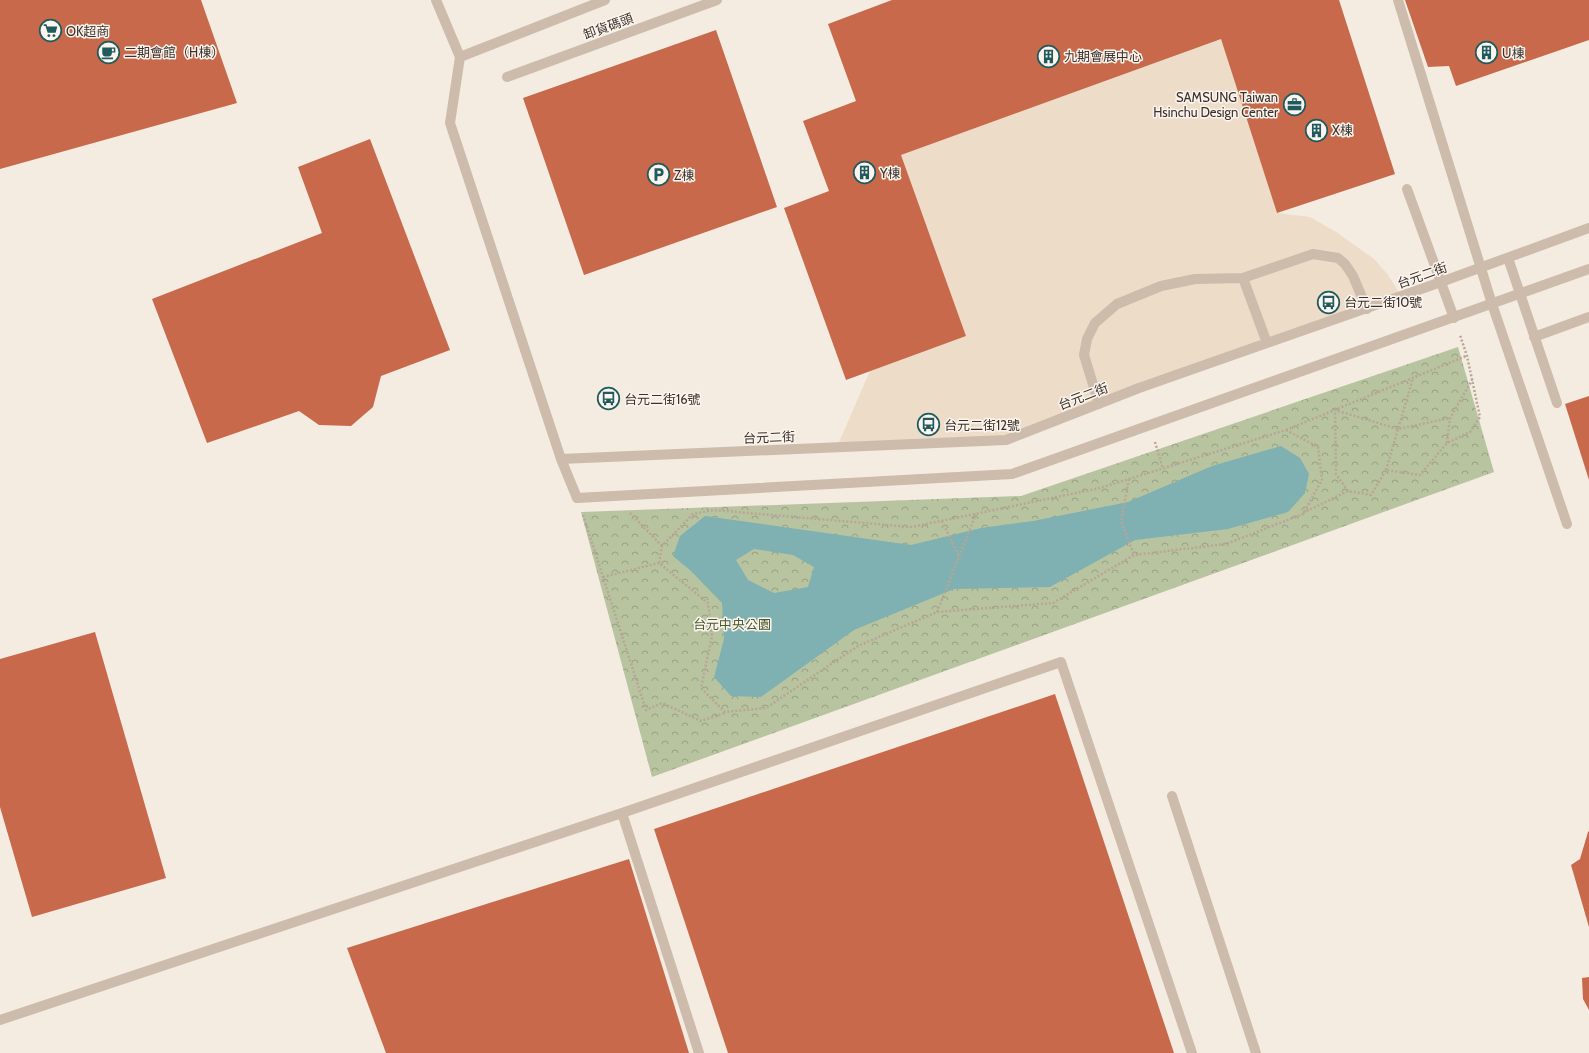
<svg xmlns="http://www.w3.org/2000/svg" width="1589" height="1053" font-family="Cabin,'Noto Sans TC',sans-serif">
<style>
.park{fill:url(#park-crowns)}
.plaza{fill:#ecdcc8}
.water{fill:#7fb0b2;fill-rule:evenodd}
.building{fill:#c8694b}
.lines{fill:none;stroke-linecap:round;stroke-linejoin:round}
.path{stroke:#b9a596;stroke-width:2.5;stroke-dasharray:2 2;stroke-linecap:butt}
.service{stroke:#cdbbac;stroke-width:10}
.labels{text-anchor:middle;stroke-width:3;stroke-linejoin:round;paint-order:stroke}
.street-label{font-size:13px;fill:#3b302b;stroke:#fbf5ee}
.poi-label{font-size:13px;fill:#3b302b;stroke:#fbf5ee;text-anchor:start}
.park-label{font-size:13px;fill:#4a5a2e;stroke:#fbf5ee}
</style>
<defs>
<pattern id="park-crowns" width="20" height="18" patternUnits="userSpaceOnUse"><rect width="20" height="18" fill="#b8c4a0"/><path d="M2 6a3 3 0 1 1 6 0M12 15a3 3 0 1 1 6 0" fill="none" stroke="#97a083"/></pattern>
</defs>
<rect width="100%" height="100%" fill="#f4ebe1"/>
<path class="park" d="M1458 347 1494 472 652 777 581 512 1021 496Z"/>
<path class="plaza" d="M1221 39 1277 213 1310 217 1336 232 1374 259 1388 275 1401 296 1001 440 837 447 870 371 966 336 901 155Z"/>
<path class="water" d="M1281 446 1300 458 1309 474 1305 493 1288 512 1228 529 1135 540 1050 587 954 589 854 630 761 697 731 696 714 677 724 639 722 603 691 571 673 556 680 536 705 516 911 545 981 528 1033 521 1128 502 1212 466ZM754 549 793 555 814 567 808 587 774 593 748 580 736 560Z"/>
<path class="building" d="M0 0H201L237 103 0 169Z
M892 0H1339L1395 174 1277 213 1221 39 901 155 966 336 846 380 784 208 829 191 803 121 856 101 828 24Z
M1405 0H1589V40L1456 86 1449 66 1428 67Z
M716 30 777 207 584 275 523 98Z
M370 139 450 350 381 376 373 407 351 426 319 425 299 411 207 443 152 299 322 233 298 167Z
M1589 396V480L1565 404Z
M95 632 166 878 32 917 0 807V659Z
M1055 694 1174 1053H728L654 829Z
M1589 831V927L1571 865 1580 859 1588 832Z
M629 859 689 1053H386L347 948Z
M1589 977V1010L1583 999 1582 978Z"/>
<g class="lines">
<path class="path" d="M1286 430 1318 447 1322 480 1303 514 1226 544 1134 555 1053 603 937 612 858 646 766 708 725 712 701 688 712 636 708 603 659 563 662 546 693 514 713 510 912 527 1100 488Z
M1286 430 1466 356
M1155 442 1163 469
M1447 443 1450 418 1472 380
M1386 470 1413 378
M1129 479 1121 521 1134 555
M1348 491 1336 474 1335 410 1398 429 1450 418
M630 513 662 546
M1303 513 1348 491 1371 495 1386 470 1420 475 1447 443 1470 432 1480 417 1467 356 1460 335
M583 515 646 710 662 703 701 721 725 713
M942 521 959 556
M603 577 659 563
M937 612 976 514"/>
<path class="service" d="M436 0 460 57 450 123 561 459 577 498 1012 474 1589 269
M1398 0 1492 304 1567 524
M460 57 605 0
M507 77 717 0
M1407 189 1454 318
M1508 258 1557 403
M1243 278 1267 343
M1534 337 1589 317
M1099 404 1084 355 1087 339 1095 323 1117 304 1161 286 1195 279 1243 278 1313 254 1338 258 1345 264 1353 276 1367 309
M561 459 1006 440 1139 388 1441 282 1589 228
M1172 796 1256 1053
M622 813 699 1053
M0 1020 622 813 1061 662 1192 1053"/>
</g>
<defs>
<symbol id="supermarket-ring" viewBox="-11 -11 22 22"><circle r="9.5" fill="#fbf5ee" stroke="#1f5a5e" stroke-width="1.5"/><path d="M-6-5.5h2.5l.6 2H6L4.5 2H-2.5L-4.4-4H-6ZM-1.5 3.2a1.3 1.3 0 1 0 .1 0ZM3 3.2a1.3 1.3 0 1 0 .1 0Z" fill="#1f5a5e"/></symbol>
<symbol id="cafe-ring" viewBox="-11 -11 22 22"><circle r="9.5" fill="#fbf5ee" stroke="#1f5a5e" stroke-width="1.5"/><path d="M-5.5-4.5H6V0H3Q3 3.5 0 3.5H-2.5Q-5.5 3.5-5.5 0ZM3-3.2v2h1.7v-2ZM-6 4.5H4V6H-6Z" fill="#1f5a5e"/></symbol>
<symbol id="building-ring" viewBox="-11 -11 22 22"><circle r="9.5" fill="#fbf5ee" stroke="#1f5a5e" stroke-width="1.5"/><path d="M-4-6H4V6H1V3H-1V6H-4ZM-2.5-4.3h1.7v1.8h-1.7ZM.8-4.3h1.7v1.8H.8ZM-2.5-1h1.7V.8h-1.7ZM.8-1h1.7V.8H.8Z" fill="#1f5a5e"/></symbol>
<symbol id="office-ring" viewBox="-11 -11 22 22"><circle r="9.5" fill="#fbf5ee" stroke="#1f5a5e" stroke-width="1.5"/><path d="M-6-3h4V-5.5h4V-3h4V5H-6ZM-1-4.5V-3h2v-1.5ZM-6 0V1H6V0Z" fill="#1f5a5e"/></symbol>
<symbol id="parking-ring" viewBox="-11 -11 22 22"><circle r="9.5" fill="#fbf5ee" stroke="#1f5a5e" stroke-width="1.5"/><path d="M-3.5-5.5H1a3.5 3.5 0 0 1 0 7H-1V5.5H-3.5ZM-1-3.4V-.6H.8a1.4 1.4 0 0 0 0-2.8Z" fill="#1f5a5e"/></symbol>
<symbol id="bus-ring" viewBox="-11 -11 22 22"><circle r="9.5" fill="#fbf5ee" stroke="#1f5a5e" stroke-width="1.5"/><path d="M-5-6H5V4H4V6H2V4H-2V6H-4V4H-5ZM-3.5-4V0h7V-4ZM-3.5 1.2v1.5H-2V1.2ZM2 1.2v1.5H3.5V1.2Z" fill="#1f5a5e"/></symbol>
</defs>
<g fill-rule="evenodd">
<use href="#supermarket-ring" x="38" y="18" width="25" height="25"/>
<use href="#cafe-ring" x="96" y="40" width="25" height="25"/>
<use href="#building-ring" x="1474" y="40" width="25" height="25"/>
<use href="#building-ring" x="1036" y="44" width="25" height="25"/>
<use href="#office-ring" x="1282" y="92" width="25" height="25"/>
<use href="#building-ring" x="1304" y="118" width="25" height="25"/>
<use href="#building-ring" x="852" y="160" width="25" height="25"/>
<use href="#parking-ring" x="646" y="162" width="25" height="25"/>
<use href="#bus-ring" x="1316" y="290" width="25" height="25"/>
<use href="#bus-ring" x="596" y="386" width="25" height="25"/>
<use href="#bus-ring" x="916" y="412" width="25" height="25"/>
</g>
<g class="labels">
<g class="street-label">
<text transform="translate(608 26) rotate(-20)" y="5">卸貨碼頭</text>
<text transform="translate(1422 275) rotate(-20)" y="5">台元二街</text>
<text transform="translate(1083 396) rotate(-21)" y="5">台元二街</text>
<text transform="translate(769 437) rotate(-2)" y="5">台元二街</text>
</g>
<g class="poi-label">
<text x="66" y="36">OK超商</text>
<text x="124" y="57">二期會館（H棟）</text>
<text x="1502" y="58">U棟</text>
<text x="1064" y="61">九期會展中心</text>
<text x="1278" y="102" text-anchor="end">SAMSUNG Taiwan<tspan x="1278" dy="15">Hsinchu Design Center</tspan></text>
<text x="1332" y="135">X棟</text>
<text x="880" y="178">Y棟</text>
<text x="674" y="180">Z棟</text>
<text x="1344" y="307">台元二街10號</text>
<text x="624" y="404">台元二街16號</text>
<text x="944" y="430">台元二街12號</text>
</g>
<g class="park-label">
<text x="732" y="629">台元中央公園</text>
</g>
</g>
</svg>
